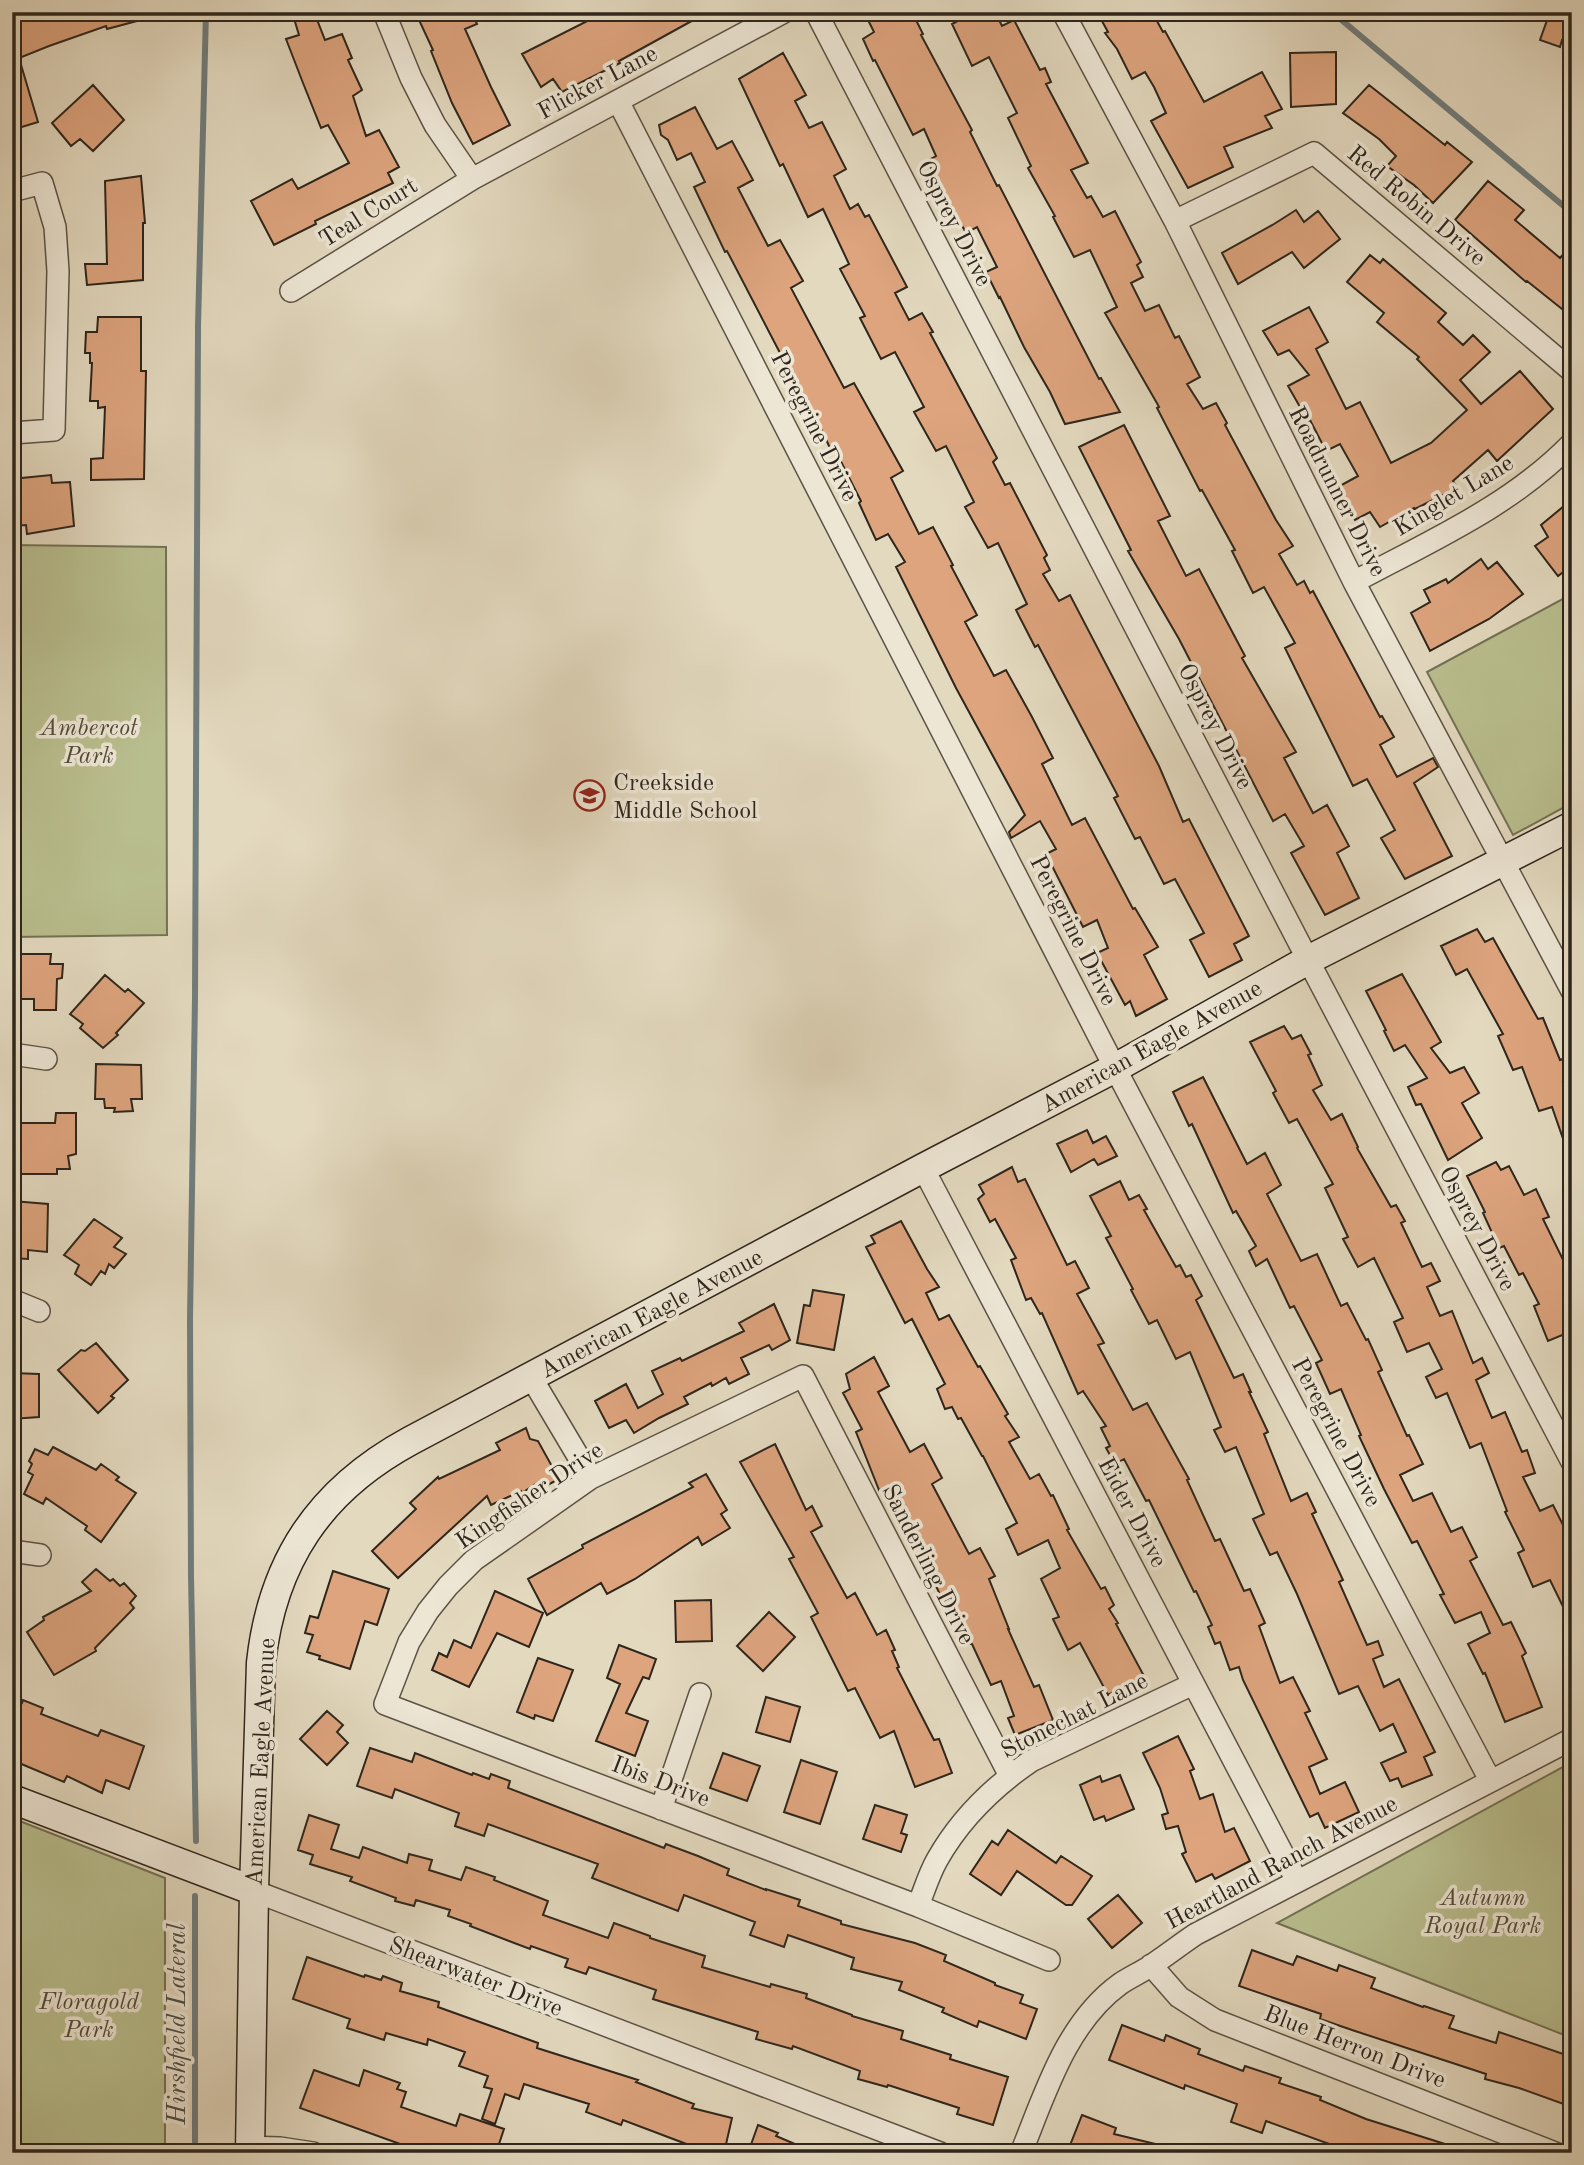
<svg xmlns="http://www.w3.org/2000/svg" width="1584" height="2165" font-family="'Old Standard TT',serif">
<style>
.green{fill:#b9be8e;stroke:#747255;stroke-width:2}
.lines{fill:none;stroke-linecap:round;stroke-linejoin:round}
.stream{stroke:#707d7d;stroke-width:6}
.building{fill:#dda47e;stroke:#2e261c;stroke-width:2}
.street-casing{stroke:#5b5345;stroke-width:24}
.secondary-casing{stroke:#2e261c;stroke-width:31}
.street{stroke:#ede6d5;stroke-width:21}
.secondary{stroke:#ede6d5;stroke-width:28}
.labels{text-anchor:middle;stroke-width:7;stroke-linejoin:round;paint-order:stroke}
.street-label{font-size:24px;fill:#2e261c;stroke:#ede6d5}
.park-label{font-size:24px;font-style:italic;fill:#514c38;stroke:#ede6d5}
.poi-label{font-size:24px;fill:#2e261c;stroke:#ede6d5;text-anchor:start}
.water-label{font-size:26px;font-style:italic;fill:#4a4a44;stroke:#ede6d5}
</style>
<rect width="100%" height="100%" fill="#e3d9bf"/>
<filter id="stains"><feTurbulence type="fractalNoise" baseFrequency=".00286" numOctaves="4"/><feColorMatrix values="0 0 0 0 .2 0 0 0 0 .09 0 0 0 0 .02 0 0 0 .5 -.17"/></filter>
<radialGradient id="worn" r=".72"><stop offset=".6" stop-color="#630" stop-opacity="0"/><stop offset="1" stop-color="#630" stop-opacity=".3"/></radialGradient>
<path class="green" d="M12 545 166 547 167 935 12 937Z
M1572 594V803L1513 835 1427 672Z
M1572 1762V2038L1277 1923Z
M12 1818 165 1878V2153H12Z"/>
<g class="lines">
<path class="stream" d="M1332 12 1572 213
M196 1841 191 1576 190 1318 195 998 198 326 206 12
M195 1896V2153"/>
</g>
<path class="building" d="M12 12H151L152 17 107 29 106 26 49 46 19 58 38 122 12 130Z
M292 12H314L325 40 342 34 352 58 348 60 362 90 353 96 366 136 379 130 399 167 388 173 393 183 315 221 316 224 274 245 251 201 292 179 298 189 349 163 328 125 321 128 303 83 286 39 299 35Z
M435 12H472L477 24 465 29 491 87 510 125 473 144 452 103 431 51 433 50 419 20Z
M605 12H708L619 61 620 63 562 92 553 79 541 87 522 54Z
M864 12H912L923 34 921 35 972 130 970 132 997 186 999 185 1099 379 1101 378 1120 412 1065 424 1050 392 1024 347 1000 297 999 298 986 272 997 267 977 227 966 233 927 161 936 156 924 129 913 135 875 60 873 61 863 39 874 32Z
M950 12H995L1002 26 1014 20 1040 70 1045 68 1051 82 1046 84 1088 163 1071 170 1087 198 1091 196 1103 217 1115 211 1141 262 1137 265 1143 277 1131 283 1145 311 1159 305 1175 338 1179 336 1200 377 1187 384 1203 409 1216 403 1227 423 1225 425 1276 520 1293 546 1279 554 1297 585 1304 581 1310 593 1313 591 1380 717 1382 716 1394 737 1380 745 1397 777 1433 758 1438 767 1414 783 1452 856 1405 879 1381 838 1395 830 1367 779 1353 786 1285 648 1295 643 1264 587 1253 593 1232 551 1235 550 1202 490 1200 491 1157 408 1159 407 1158 405 1105 313 1117 307 1090 250 1074 257 1053 217 1055 216 1028 168 1031 166 1008 118 1017 113 989 57 972 66 952 24 956 22Z
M1097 12H1152L1163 32 1165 31 1204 102 1262 72 1282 109 1265 116 1272 128 1224 147 1233 167 1188 188 1151 121 1166 113 1154 87 1145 72 1132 79 1117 49 1105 33 1108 32Z
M1550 12H1572V43L1562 40 1560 47 1540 40Z
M1336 52V104L1291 107 1290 53Z
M783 53 806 95 795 101 809 128 822 122 846 169 834 176 850 209 858 204 865 217 869 215 907 287 895 293 909 320 922 313 933 332 930 333 997 458 993 462 1005 485 1010 483 1047 555 1044 558 1050 570 1043 574 1059 601 1070 595 1159 766 1183 822 1189 819 1249 936 1234 944 1242 960 1209 977 1190 940 1204 933 1175 879 1164 884 1140 837 1135 839 1114 798 1118 796 1038 645 1035 647 1016 610 1027 604 998 543 988 548 965 507 974 502 946 446 936 451 914 412 924 407 895 352 881 359 860 318 865 316 840 269 849 264 823 209 808 217 783 164 780 166 739 79Z
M93 85 124 120 93 151 80 139 71 146 52 123Z
M1369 85 1445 145 1447 142 1472 162 1433 203 1414 185 1387 166 1396 156 1379 139 1343 113Z
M695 107 717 149 732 141 753 180 738 188 768 246 780 240 803 281 791 288 844 388 854 383 903 471 891 478 919 534 933 527 953 565 951 566 977 615 965 622 994 676 1006 670 1032 717 1053 758 1042 764 1072 825 1085 818 1133 909 1135 908 1158 947 1144 955 1167 999 1136 1016 1130 1001 1125 1005 1097 953 1108 948 1097 920 1083 927 1046 854 1056 849 1040 821 1011 838 1009 832 1025 815 956 688 896 567 905 562 888 534 876 540 859 503 861 501 833 446 830 448 807 399 805 401 727 251 725 252 694 187 705 182 691 153 677 160 668 140 661 135 659 125Z
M141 176 145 223H143V280L87 285 85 264H107L105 181Z
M1488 181 1524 210 1515 220 1560 258 1572 244V317L1527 281 1526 282 1455 220Z
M1296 210 1304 222 1318 211 1340 239 1304 268 1292 252 1238 284 1222 253 1274 224Z
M1370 255 1380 263 1383 259 1446 313 1438 322 1463 345 1473 335 1490 352 1460 380 1481 404 1520 371 1553 409 1497 461 1488 450 1453 481 1457 488 1415 509 1414 508 1380 527 1370 512 1355 520 1338 487 1358 476 1340 444 1326 451 1310 420 1308 421 1288 386 1309 375 1289 350 1278 355 1263 331 1309 307 1328 342 1316 349 1346 409 1360 402 1391 463 1431 443 1467 410 1417 359 1419 357 1377 322 1384 313 1347 282Z
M98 317H141V371H146L144 479 91 480V459L103 458 105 407 98 408V401H90L92 363H90V353H85L86 332H97Z
M1124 425 1170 516 1158 521 1186 576 1199 569 1245 656 1242 658 1296 752 1284 758 1313 813 1327 805 1349 846 1337 853 1359 898 1325 915 1291 853 1304 846 1285 814 1273 821 1179 639 1128 551 1131 550 1079 447Z
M51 475 52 483 70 482 74 526 27 534 26 525 12 526V479Z
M1564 506 1572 516V565L1558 576 1535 546 1548 537 1541 525Z
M1481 559 1488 569 1497 562 1523 594 1489 619 1430 651 1411 613 1430 602 1424 590 1446 579 1448 583Z
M1477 929 1485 942 1493 938 1538 1019 1543 1018 1560 1060 1566 1058 1572 1075V1079L1563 1082 1572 1106V1155L1569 1156 1552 1107 1539 1111 1522 1067 1513 1070 1498 1036 1503 1034 1467 969 1456 975 1441 946Z
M14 954H51L50 964H63L62 978 57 979 56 1010H34V999H14Z
M1402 974 1441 1042 1431 1048 1450 1073 1464 1067 1479 1093 1462 1103 1482 1138 1448 1160 1421 1104 1416 1105 1408 1087 1427 1078 1405 1045 1394 1051 1384 1031 1386 1030 1366 991Z
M105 975 125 992 128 989 144 1003 116 1033 118 1035 103 1048 80 1028 83 1024 70 1014Z
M1284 1026 1292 1039 1301 1035 1311 1054 1308 1055 1322 1085 1313 1090 1331 1120 1342 1114 1358 1147 1357 1148 1391 1207 1396 1205 1405 1221 1401 1223 1422 1267 1431 1263 1440 1281 1427 1287 1440 1316 1452 1311 1473 1363 1482 1358 1489 1373 1476 1380 1492 1418 1505 1412 1522 1452 1527 1450 1535 1473 1523 1477 1540 1511 1553 1505 1566 1531 1572 1529V1625L1550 1580 1533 1587 1518 1553 1524 1550 1505 1512 1507 1511 1481 1443 1470 1448 1447 1393 1436 1398 1426 1377 1442 1369 1429 1343 1407 1352 1394 1322 1403 1318 1374 1258 1358 1267 1343 1239 1348 1237 1325 1188 1333 1184 1297 1119 1289 1123 1273 1093 1276 1091 1250 1042Z
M96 1064 141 1065 142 1099H131L133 1111 114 1112 115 1108H105L104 1099H95Z
M1203 1077 1247 1164 1265 1153 1281 1185 1267 1194 1301 1261 1317 1254 1341 1306 1347 1303 1366 1340 1368 1339 1382 1370 1378 1372 1407 1436 1409 1435 1423 1464 1400 1475 1413 1501 1432 1493 1451 1532 1462 1527 1477 1557 1470 1561 1503 1625 1511 1622 1526 1653 1522 1656 1542 1707 1505 1722 1485 1673 1483 1674 1468 1644 1490 1633 1481 1612 1455 1623 1440 1595 1444 1594 1417 1541 1412 1543 1384 1489 1359 1436 1361 1435 1341 1389 1330 1394 1316 1363 1322 1360 1294 1306 1290 1308 1267 1259 1256 1266 1249 1251 1256 1246 1236 1211 1233 1213 1192 1124 1189 1126 1173 1092Z
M56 1113H76V1154L68 1156 70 1169H57V1174H12V1123H55Z
M1087 1130 1093 1143 1106 1136 1117 1156 1098 1165 1094 1159 1071 1172 1057 1144Z
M1496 1162 1501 1170 1509 1166 1524 1195 1536 1189 1549 1217 1543 1219 1571 1276 1565 1280 1572 1296V1331L1548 1341 1534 1306 1539 1304 1523 1273 1519 1275 1504 1246 1499 1248 1483 1213 1485 1212 1467 1176Z
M1012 1167 1018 1182 1025 1179 1067 1265 1075 1261 1089 1288 1077 1294 1104 1343 1098 1345 1133 1410 1147 1403 1189 1479 1187 1480 1215 1541 1220 1539 1244 1591 1250 1589 1265 1623 1259 1626 1280 1683 1293 1677 1310 1711 1305 1713 1327 1759 1309 1767 1320 1794 1345 1782 1359 1812 1325 1828 1318 1813 1310 1817 1243 1680 1239 1667 1230 1670 1220 1642 1215 1644 1208 1627 1212 1625 1196 1591 1194 1592 1149 1500 1146 1501 1124 1459 1115 1464 1106 1448 1110 1446 1101 1428 1106 1426 1083 1391 1078 1394 1042 1313 1040 1314 1031 1298 1026 1300 1011 1260 1016 1258 995 1219 990 1222 978 1199 984 1194 979 1185Z
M1120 1181 1129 1200 1139 1195 1147 1209 1144 1210 1176 1267 1180 1265 1186 1277 1191 1275 1202 1296 1196 1300 1234 1378 1243 1374 1251 1392H1249L1268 1432 1264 1434 1291 1501 1307 1493 1316 1512 1312 1514 1343 1580 1339 1582 1367 1645 1378 1641 1383 1655 1373 1659 1384 1687 1399 1679 1435 1752 1424 1757 1432 1775 1402 1787 1398 1778 1390 1781 1381 1763 1406 1752 1393 1724 1380 1731 1358 1686 1339 1694 1297 1594 1277 1552 1270 1555 1253 1519 1264 1514 1236 1447 1225 1452 1214 1430 1221 1427 1190 1352 1176 1359 1157 1320 1149 1324 1131 1290 1133 1289 1106 1238 1111 1236 1090 1196Z
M12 1201 48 1204 47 1252 28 1250V1259L12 1258Z
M94 1219 122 1238 114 1247 126 1254 114 1268 109 1264 105 1274 101 1271 91 1285 75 1274 79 1265 64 1255Z
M901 1221 927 1269 939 1287 926 1293 939 1320 949 1315 978 1367 980 1366 1008 1414 1005 1416 1019 1437 1009 1442 1030 1479 1039 1474 1051 1496 1053 1495 1069 1529 1067 1530 1101 1589 1105 1587 1114 1605 1109 1609 1118 1623 1116 1624 1144 1676 1108 1695 1080 1643 1068 1650 1053 1619 1059 1617 1041 1579 1060 1568 1048 1540 1018 1555 1006 1529 1017 1523 983 1456H982L961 1418 958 1419 952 1407 945 1409 937 1389 945 1384 912 1319 905 1323 866 1247 875 1243 871 1236Z
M813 1290 844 1295 834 1350 797 1343 804 1305 810 1306Z
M774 1304 790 1340 772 1350 769 1345 741 1358 749 1374 729 1384 726 1378 712 1386 711 1383 684 1397 688 1404 659 1418 634 1433 626 1420 609 1428 595 1401 626 1384 638 1408 663 1394 652 1371 680 1358 682 1361 744 1331 739 1323Z
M96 1343 128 1380 111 1396 114 1398 98 1413 58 1370 81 1350 85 1351Z
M874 1357 889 1386 878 1392 910 1452 924 1444 942 1478 932 1484 969 1554 980 1548 995 1576 989 1579 1009 1629H1008L1034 1687 1039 1685 1053 1720 1015 1735 1008 1718 1014 1716 1001 1681 991 1685 972 1644H970L951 1597 943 1601 928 1569 930 1568 895 1503 894 1504 886 1488 879 1490 856 1432 862 1429 843 1393 850 1389 846 1374Z
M12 1373 39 1374V1417L12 1419Z
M526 1428 530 1439 538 1441 559 1479 540 1489 537 1483 522 1493 521 1491 491 1505 487 1496 398 1578 372 1551 416 1509 410 1503 438 1477 439 1479 500 1450 496 1443Z
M775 1444 806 1510 812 1506 822 1526 811 1532 847 1598 855 1593 877 1635 886 1630 895 1650 892 1651 899 1667 897 1668 934 1740 939 1739 952 1773 915 1787 894 1731 880 1738 855 1688 848 1691 811 1617 818 1613 789 1559 794 1557 740 1462Z
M53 1447 96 1470 101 1464 119 1477 116 1480 136 1493 101 1542 85 1530 87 1526 46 1498 43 1504 24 1494 33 1475 28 1472 32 1464 29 1461 35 1449 48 1455Z
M706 1474 727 1510 721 1514 730 1528 702 1545 698 1537 635 1579 607 1594 601 1583 547 1615 528 1579 583 1548 582 1545 693 1487 689 1483Z
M96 1569 110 1581 113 1579 120 1586 124 1583 136 1596 130 1603 134 1608 95 1648 96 1651 54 1675 27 1632 44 1620 43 1617 91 1591 82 1582Z
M333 1571 389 1589 377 1625 365 1621 350 1669 319 1659 320 1656 307 1652 313 1635 305 1633 310 1616 318 1618Z
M495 1591 543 1613 529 1647 497 1633 469 1687 432 1670 439 1653 447 1657 454 1640 471 1648Z
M711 1600 712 1641 676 1642 675 1601Z
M769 1612 795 1637 763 1671 737 1646Z
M619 1645 656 1659 649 1679 643 1677 626 1713 648 1721 635 1756 596 1741 620 1684 607 1678Z
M538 1658 573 1670 553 1721 535 1715 534 1719 517 1712Z
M766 1697 800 1707 790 1742 756 1732Z
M12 1700 22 1703 23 1700 43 1708 41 1714 98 1736 101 1730 144 1746 129 1789 106 1780 102 1793 67 1776 64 1782 12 1760Z
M327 1711 343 1725 337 1732 348 1743 327 1765 300 1739Z
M1178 1736 1194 1769 1190 1771 1200 1799 1213 1794 1225 1832 1234 1828 1250 1861 1215 1879 1212 1874 1196 1882 1182 1854 1186 1852 1178 1826 1166 1829 1162 1815 1168 1813 1160 1788 1143 1753Z
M370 1748 412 1762 415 1753 472 1775 473 1773 489 1779 491 1774 510 1781 508 1788 664 1848 666 1844 698 1856 729 1869 727 1875 766 1890V1889L800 1900 798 1906 841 1921V1924L915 1943 946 1955 944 1961 995 1983V1985L1023 1995 1020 2003 1037 2009 1026 2039 979 2021 977 2027 942 2012 944 2008 899 1990 902 1982 851 1969 854 1958 788 1935 784 1947 750 1935 755 1922 684 1895 678 1911 592 1878 598 1864 488 1824 484 1836 455 1826 459 1813 395 1789 392 1798 357 1786Z
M723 1753 760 1766 747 1801 710 1788Z
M801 1760 837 1772 820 1824 784 1812Z
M1120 1775 1134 1809 1106 1821 1104 1816 1094 1820 1080 1785 1100 1776 1102 1782Z
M875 1805 907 1815 901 1833 907 1835 901 1852 863 1839Z
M309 1815 339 1825 331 1849 359 1858 363 1847 407 1863 409 1854 432 1860 429 1870 461 1880 466 1867 495 1877 494 1880 548 1901 543 1915 608 1938 614 1923 650 1936V1938L705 1956 702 1967 770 1987 771 1984 807 1994 806 1998 852 2015V2016L903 2031 901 2039 951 2055 950 2059 1008 2077 993 2125 957 2114 959 2108 888 2085 887 2087 858 2079 860 2071 793 2046 792 2049 756 2039 758 2032 653 1999 656 1990 589 1967 586 1974 565 1967 568 1959 531 1946 530 1949 470 1926 471 1924 448 1916 450 1910 416 1900 414 1906 395 1901 396 1898 350 1881 352 1877 310 1864 313 1855 298 1850Z
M1008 1830 1056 1863 1061 1856 1092 1876 1072 1905H1066L1017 1871 1001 1895 970 1874 992 1841 998 1845Z
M1118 1895 1142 1923 1112 1948 1088 1919Z
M1252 1950 1293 1965 1297 1956 1337 1971 1339 1965 1375 1978 1371 1988 1423 2007 1424 2006 1454 2016 1449 2028 1496 2043 1499 2032 1572 2057V2107L1519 2088 1485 2079 1486 2074 1355 2031 1320 2019 1321 2014 1239 1986Z
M307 1957 364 1977 365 1975 381 1980 383 1976 402 1983 400 1991 439 2002 438 2007 538 2043 537 2048 638 2080 636 2082 694 2104 692 2108 732 2118 724 2153H688L689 2145 623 2120 621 2125 586 2112 589 2104 524 2084 519 2099 505 2094 495 2124 482 2119 492 2089 484 2087 488 2076 459 2066 465 2052 428 2039 427 2045 386 2033 384 2040 347 2028 350 2019 293 1999Z
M1122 2025 1164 2041 1166 2035 1200 2049 1198 2054 1243 2071 1245 2066 1281 2078 1279 2083 1321 2097 1320 2100 1366 2119 1464 2150V2153H1354L1266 2121 1262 2133 1231 2122 1237 2104 1185 2085 1184 2089 1109 2060Z
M314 2070 359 2086 364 2070 400 2083 397 2089 406 2092 401 2107 456 2126 460 2114 504 2129 496 2153H425L300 2108Z
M1082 2115 1116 2128 1114 2134 1168 2147 1167 2153H1067Z
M758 2125 778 2133 776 2136 816 2153H748Z"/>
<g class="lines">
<defs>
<path id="street" d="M384 12 411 78 435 125 472 179
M816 12 1308 960 1572 1462
M1063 12 1175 221 1354 582 1572 991
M618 101 1115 1068 1490 1780
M12 191 42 183 55 227 58 271 54 430 12 433
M1175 221 1314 153 1572 371
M291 291 472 179 784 12
M1354 582C1430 541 1511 506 1572 443
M12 1054 46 1059
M923 1168 1297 1881
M12 1300 39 1311
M531 1377 591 1478
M12 1551 40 1555
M1010 1776 803 1376 591 1478 474 1560 448 1586 428 1611 409 1642 385 1704 918 1906 1049 1960
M661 1809 700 1694
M254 1891 940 2153
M918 1906C924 1891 929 1874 937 1860 960 1819 993 1787 1031 1761L1193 1684
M1151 1965 1179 1997 1215 2020 1555 2153
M250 2147 280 2148 313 2153
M1021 2153C1045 2094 1066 2023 1120 1984 1130 1977 1142 1972 1152 1965 1167 1955 1181 1944 1196 1934L1572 1739"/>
<path id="secondary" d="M12 1799 254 1891
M250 2153 254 1891 261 1663C272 1561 320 1490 410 1441L923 1168 1115 1068 1308 960 1572 826"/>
</defs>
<use href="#street" class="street-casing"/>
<use href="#secondary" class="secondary-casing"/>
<use href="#street" class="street"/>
<use href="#secondary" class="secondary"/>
</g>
<defs>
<symbol id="school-ring" viewBox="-11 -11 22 22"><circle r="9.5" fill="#ede6d5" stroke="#8f2418" stroke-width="1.5"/><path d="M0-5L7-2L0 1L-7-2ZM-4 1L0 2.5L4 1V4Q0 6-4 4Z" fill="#8f2418"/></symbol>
</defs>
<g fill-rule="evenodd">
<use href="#school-ring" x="572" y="778" width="35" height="35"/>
</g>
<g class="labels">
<g class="street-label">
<text transform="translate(597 82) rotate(-28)" y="8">Flicker Lane</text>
<text transform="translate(1417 205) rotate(40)" y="8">Red Robin Drive</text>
<text transform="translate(368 212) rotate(-32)" y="8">Teal Court</text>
<text transform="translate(955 223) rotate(63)" y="8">Osprey Drive</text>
<text transform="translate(815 426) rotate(63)" y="8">Peregrine Drive</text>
<text transform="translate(1338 491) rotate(63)" y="8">Roadrunner Drive</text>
<text transform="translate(1453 495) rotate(-31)" y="8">Kinglet Lane</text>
<text transform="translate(1216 726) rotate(63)" y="8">Osprey Drive</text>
<text transform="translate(1074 930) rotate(63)" y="8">Peregrine Drive</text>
<text transform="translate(1151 1046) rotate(-29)" y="8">American Eagle Avenue</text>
<text transform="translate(1478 1228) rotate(62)" y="8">Osprey Drive</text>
<text transform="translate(651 1313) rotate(-28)" y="8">American Eagle Avenue</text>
<text transform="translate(1337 1432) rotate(62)" y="8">Peregrine Drive</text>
<text transform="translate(529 1495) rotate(-34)" y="8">Kingfisher Drive</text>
<text transform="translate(1133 1512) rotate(62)" y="8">Eider Drive</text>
<text transform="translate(929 1564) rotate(63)" y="8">Sanderling Drive</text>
<text transform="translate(1074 1715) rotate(-27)" y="8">Stonechat Lane</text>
<text transform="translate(260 1762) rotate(-87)" y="8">American Eagle Avenue</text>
<text transform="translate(661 1781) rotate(21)" y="8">Ibis Drive</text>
<text transform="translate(1281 1862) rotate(-28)" y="8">Heartland Ranch Avenue</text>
<text transform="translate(476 1976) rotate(21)" y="8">Shearwater Drive</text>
<text transform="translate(1355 2046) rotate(21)" y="8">Blue Herron Drive</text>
</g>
<g class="park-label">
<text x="89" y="735">Ambercot<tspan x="89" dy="28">Park</tspan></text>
<text x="1483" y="1905">Autumn<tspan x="1483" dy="28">Royal Park</tspan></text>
<text x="89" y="2009">Floragold<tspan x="89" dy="28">Park</tspan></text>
</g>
<g class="poi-label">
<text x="613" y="790">Creekside<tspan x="613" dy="28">Middle School</tspan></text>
</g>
<g class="water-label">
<text transform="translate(176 2024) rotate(-90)" y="9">Hirshfield Lateral</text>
</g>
</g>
<rect width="1584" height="2165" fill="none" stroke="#e3d9bf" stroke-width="42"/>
<rect x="14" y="14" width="1556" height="2137" fill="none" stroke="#2e261c" stroke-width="3.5"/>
<rect x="21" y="21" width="1542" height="2123" fill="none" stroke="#2e261c" stroke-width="2"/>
<rect width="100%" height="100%" filter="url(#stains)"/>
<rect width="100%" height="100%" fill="url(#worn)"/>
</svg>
